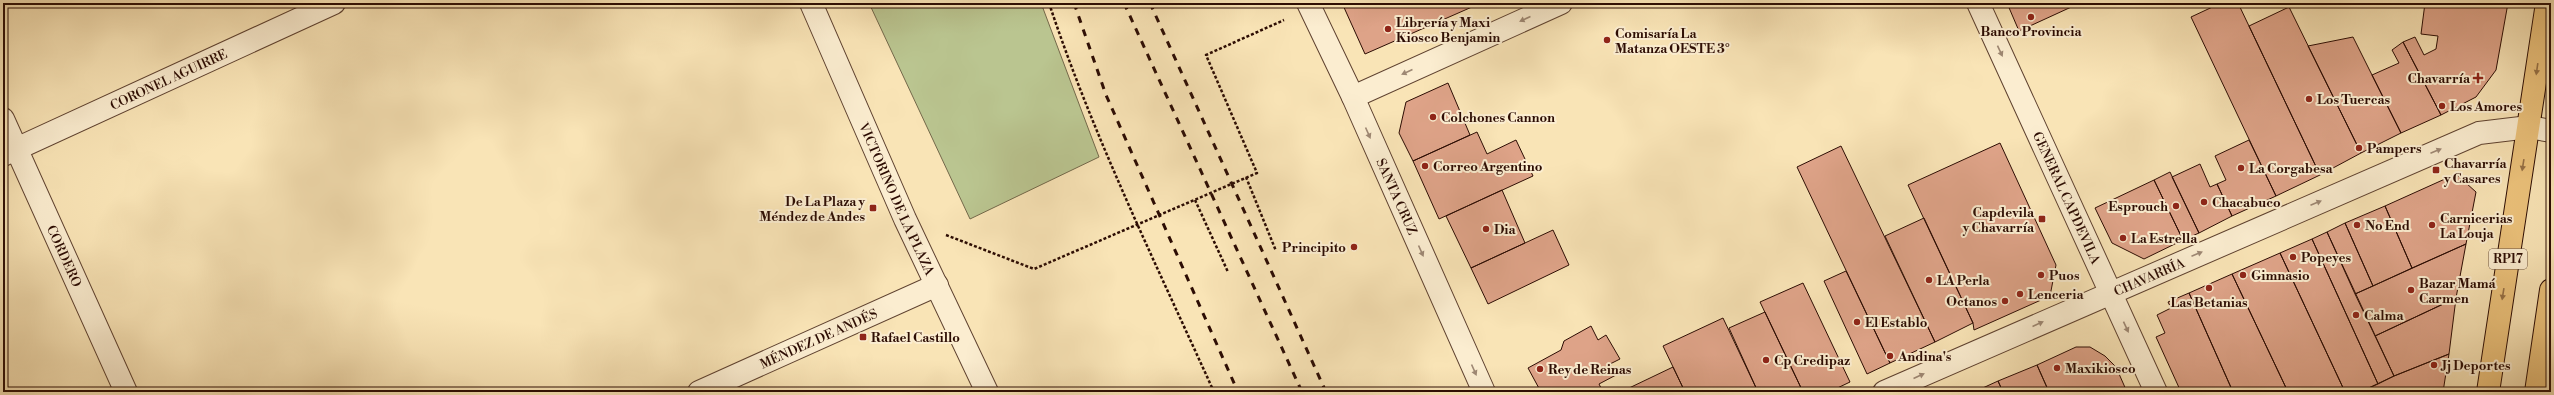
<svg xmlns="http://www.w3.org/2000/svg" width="2554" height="395" font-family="'Libre Bodoni',serif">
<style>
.green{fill:#bac590;stroke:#73684a}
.building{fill:#dea388;stroke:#2c0c03}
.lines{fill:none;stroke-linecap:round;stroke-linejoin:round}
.minor-casing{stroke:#5f4230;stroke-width:24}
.primary-casing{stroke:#2c0c03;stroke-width:24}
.path{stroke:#2c0c03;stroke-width:2.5;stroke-dasharray:3 2;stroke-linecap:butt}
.minor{stroke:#fbedd0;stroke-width:22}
.primary{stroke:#ecc27b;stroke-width:22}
.rail{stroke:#2c0c03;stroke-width:3;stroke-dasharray:7 7;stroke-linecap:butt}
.oneway{fill:#9e8874}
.oneway2{fill:#967045}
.poi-dot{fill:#8f2418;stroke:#fbedd0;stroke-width:1.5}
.labels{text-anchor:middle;stroke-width:4;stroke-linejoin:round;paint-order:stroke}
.shield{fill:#fbedd0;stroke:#6a5040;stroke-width:1}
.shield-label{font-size:12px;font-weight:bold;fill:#2c0c03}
.poi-label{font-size:13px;font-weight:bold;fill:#2c0c03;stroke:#fbedd0;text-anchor:start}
.street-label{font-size:13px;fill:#2c0c03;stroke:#fbedd0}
</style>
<rect width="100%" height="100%" fill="#f9e4b6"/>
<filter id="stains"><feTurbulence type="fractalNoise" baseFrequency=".005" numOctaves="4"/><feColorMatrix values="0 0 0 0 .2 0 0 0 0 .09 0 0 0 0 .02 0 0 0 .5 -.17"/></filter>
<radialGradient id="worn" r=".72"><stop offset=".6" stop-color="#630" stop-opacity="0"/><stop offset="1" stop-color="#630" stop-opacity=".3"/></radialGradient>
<path class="green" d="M869 3H1041L1099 157 970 219Z"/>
<path class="building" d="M1342 3H1481L1365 54Z
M2007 3H2080L2019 31Z
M2221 3H2238L2320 175 2276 196 2191 17Z
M2425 3H2508L2496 70 2476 97 2441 115 2403 42 2415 37 2424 55 2436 49 2438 36 2421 34Z
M2289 7 2361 153 2320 175 2249 26Z
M2353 37 2401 133 2361 153 2308 46Z
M2403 42 2441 115 2401 133 2372 75 2399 63 2392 50Z
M1448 83 1470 135 1413 161 1399 133 1406 102Z
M1477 132 1487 154 1516 140 1533 176 1439 219 1413 161Z
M2249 140 2276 196 2232 216 2217 184 2226 180 2215 156Z
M2000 143 2056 265 2050 296 1974 330 1973 323 1908 185Z
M1841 146 1935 342 1890 363 1797 167Z
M2200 164 2210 187 2217 184 2232 216 2199 233 2172 177Z
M2170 172 2199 233 2183 240 2154 180Z
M2456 174 2476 192 2466 244 2412 268 2385 206Z
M2154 180 2183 240 2144 259 2112 243 2095 208Z
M1502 190 1525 243 1471 268 1446 216Z
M2385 206 2412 268 2373 286 2345 223Z
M1924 218 1973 323 1935 342 1885 236Z
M2345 223 2373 286 2355 294 2327 232Z
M1553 230 1569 265 1488 304 1471 268Z
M2327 232 2394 376 2378 384 2312 239Z
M2312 239 2378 384 2360 392H2345L2280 253Z
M2466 244 2456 298 2375 336 2355 294Z
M2280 253 2345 392H2288L2232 274Z
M1846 271 1890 363 1867 374 1824 281Z
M2232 274 2288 392H2233L2189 293Z
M1803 283 1850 382 1829 392H1803L1760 302Z
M2189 293 2233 392H2181L2156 337 2165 333 2157 315 2171 308 2168 302Z
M2456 298 2449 354 2394 376 2375 336Z
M1765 312 1803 392H1758L1729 328Z
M1723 318 1758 392H1685L1663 346Z
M1591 326 1598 340 1606 335 1620 359 1610 364 1616 375 1599 384 1603 392H1541L1528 368 1561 350 1564 341Z
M2076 347H2090L2105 356 2116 367 2127 392H2049L2037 365Z
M2449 354 2443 392H2360L2394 376Z
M2037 365 2049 392H2003L1998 381Z
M1673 367 1685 392H1628L1627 389Z
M1998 381 2003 392H1974Z"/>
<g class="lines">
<defs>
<g id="minor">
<path id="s1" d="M811 3 905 219 987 392"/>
<path id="s2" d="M1308 3 1353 97 1484 392"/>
<path id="s3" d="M1978 3 2156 392"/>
<path d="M1353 97 1561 3"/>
<path id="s4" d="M3 119 126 392"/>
<path id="s5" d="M3 155 334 3"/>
<path id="s6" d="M699 392 937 285"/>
<path id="s7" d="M1884 392 2479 133 2529 127 2551 131"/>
</g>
<path id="primary" d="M2488 392 2547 3
M2536 392 2551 290"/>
</defs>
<use href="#minor" class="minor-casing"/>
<use href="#primary" class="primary-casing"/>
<path class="path" d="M1049 3C1093 136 1156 264 1214 392
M1246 177 1276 251
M1195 200 1228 272
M946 235 1034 269 1257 173 1206 55 1284 20"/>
<use href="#minor" class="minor"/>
<use href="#primary" class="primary"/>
<path class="rail" d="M1074 3 1106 95 1238 392
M1124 3 1302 392
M1150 3 1326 392"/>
</g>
<defs><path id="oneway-solid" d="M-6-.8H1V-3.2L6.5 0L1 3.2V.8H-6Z"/></defs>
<g class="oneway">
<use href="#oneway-solid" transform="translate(1525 19) rotate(156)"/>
<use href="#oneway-solid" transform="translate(2000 51) rotate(65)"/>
<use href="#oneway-solid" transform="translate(1407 72) rotate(156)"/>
<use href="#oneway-solid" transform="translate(1368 133) rotate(66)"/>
<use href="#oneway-solid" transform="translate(2436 151) rotate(-23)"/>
<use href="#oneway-solid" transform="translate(2316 203) rotate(-23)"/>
<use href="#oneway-solid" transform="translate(1421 251) rotate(66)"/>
<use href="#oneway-solid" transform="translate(2197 254) rotate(-23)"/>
<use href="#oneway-solid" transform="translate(2038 324) rotate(-24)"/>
<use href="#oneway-solid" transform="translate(2126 327) rotate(65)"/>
<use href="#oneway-solid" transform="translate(1474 370) rotate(66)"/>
<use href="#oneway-solid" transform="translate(1919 376) rotate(-24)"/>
</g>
<g class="oneway2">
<use href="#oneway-solid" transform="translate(2537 69) rotate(98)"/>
<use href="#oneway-solid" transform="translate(2523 165) rotate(99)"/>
<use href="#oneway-solid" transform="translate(2503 294) rotate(99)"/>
</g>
<g class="poi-dot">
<circle cx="2031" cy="17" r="4"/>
<circle cx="1388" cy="29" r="4"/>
<circle cx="1607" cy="40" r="4"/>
<path d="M2476 72h4v4h4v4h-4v4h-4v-4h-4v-4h4z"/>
<circle cx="2309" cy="99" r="4"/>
<circle cx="2442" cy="106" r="4"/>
<circle cx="1433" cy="117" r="4"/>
<circle cx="2359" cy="148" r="4"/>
<circle cx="1425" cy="166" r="4"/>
<circle cx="2241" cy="168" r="4"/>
<rect x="2432" y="166" width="8" height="8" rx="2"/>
<circle cx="2204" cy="202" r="4"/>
<circle cx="2176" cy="206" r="4"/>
<rect x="869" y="204" width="8" height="8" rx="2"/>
<rect x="2038" y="215" width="8" height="8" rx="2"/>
<circle cx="2357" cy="225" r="4"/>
<circle cx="2432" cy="225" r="4"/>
<circle cx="1486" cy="229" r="4"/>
<circle cx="2123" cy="238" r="4"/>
<circle cx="1354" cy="247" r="4"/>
<circle cx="2293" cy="257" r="4"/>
<circle cx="2041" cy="275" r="4"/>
<circle cx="2243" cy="275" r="4"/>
<circle cx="1929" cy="280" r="4"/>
<circle cx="2209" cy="288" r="4"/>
<circle cx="2411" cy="290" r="4"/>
<circle cx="2020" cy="294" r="4"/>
<circle cx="2005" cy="301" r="4"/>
<circle cx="2356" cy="315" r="4"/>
<circle cx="1857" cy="322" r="4"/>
<rect x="859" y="333" width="8" height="8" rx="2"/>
<circle cx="1890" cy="356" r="4"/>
<circle cx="1766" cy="360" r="4"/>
<circle cx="2434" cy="365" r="4"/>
<circle cx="2057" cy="368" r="4"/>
<circle cx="1540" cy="369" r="4"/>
</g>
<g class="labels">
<rect class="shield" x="2489" y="249" width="38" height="20" rx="3"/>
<g class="shield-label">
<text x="2508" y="263">RP17</text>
</g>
<g class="poi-label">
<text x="1396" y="27">Librería y Maxi<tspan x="1396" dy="15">Kiosco Benjamin</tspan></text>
<text x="2031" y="36" text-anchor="middle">Banco Provincia</text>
<text x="1615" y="38">Comisaría La<tspan x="1615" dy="15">Matanza OESTE 3°</tspan></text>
<text x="2470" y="83" text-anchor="end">Chavarría</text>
<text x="2317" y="104">Los Tuercas</text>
<text x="2450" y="111">Los Amores</text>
<text x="1441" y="122">Colchones Cannon</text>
<text x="2367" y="153">Pampers</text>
<text x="2444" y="168">Chavarría<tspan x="2444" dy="15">y Casares</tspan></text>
<text x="1433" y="171">Correo Argentino</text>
<text x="2249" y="173">La Corgabesa</text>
<text x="865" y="206" text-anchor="end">De La Plaza y<tspan x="865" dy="15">Méndez de Andes</tspan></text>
<text x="2212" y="207">Chacabuco</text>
<text x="2168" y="211" text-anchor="end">Esprouch</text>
<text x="2034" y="217" text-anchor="end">Capdevila<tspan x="2034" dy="15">y Chavarría</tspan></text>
<text x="2440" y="223">Carnicerias<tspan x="2440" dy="15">La Louja</tspan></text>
<text x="2365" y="230">No End</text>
<text x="1494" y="234">Dia</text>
<text x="2131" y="243">La Estrella</text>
<text x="1346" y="252" text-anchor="end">Principito</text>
<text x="2301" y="262">Popeyes</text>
<text x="2049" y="280">Puos</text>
<text x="2251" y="280">Gimnasio</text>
<text x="1937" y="285">LA Perla</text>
<text x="2419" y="288">Bazar Mamá<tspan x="2419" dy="15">Carmen</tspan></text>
<text x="2028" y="299">Lenceria</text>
<text x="1997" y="306" text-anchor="end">Octanos</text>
<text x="2209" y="307" text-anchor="middle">Las Betanias</text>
<text x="2364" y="320">Calma</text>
<text x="1865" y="327">El Establo</text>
<text x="871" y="342">Rafael Castillo</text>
<text x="1898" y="361">Andina's</text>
<text x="1774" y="365">Cp Credipaz</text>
<text x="2442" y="370">Jj Deportes</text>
<text x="2065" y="373">Maxikiosco</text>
<text x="1548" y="374">Rey de Reinas</text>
</g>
<g class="street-label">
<text dy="5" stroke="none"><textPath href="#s5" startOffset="182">CORONEL AGUIRRE</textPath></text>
<text dy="5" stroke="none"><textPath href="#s2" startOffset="213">SANTA CRUZ</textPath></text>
<text dy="5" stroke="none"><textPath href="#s1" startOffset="214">VICTORINO DE LA PLAZA</textPath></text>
<text dy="5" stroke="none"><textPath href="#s3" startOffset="214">GENERAL CAPDEVILA</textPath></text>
<text dy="5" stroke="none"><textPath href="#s4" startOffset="150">CORDERO</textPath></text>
<text dy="5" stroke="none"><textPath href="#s7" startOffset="289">CHAVARRÍA</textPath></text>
<text dy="5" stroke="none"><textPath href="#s6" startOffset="131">MÉNDEZ DE ANDÉS</textPath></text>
</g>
</g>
<rect width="2554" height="395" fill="none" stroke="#f9e4b6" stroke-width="16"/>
<rect x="4" y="4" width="2546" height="387" fill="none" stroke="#2c0c03" stroke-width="2"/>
<rect x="8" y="8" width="2538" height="379" fill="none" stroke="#2c0c03"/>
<rect width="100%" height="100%" filter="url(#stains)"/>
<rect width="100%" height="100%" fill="url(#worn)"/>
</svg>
